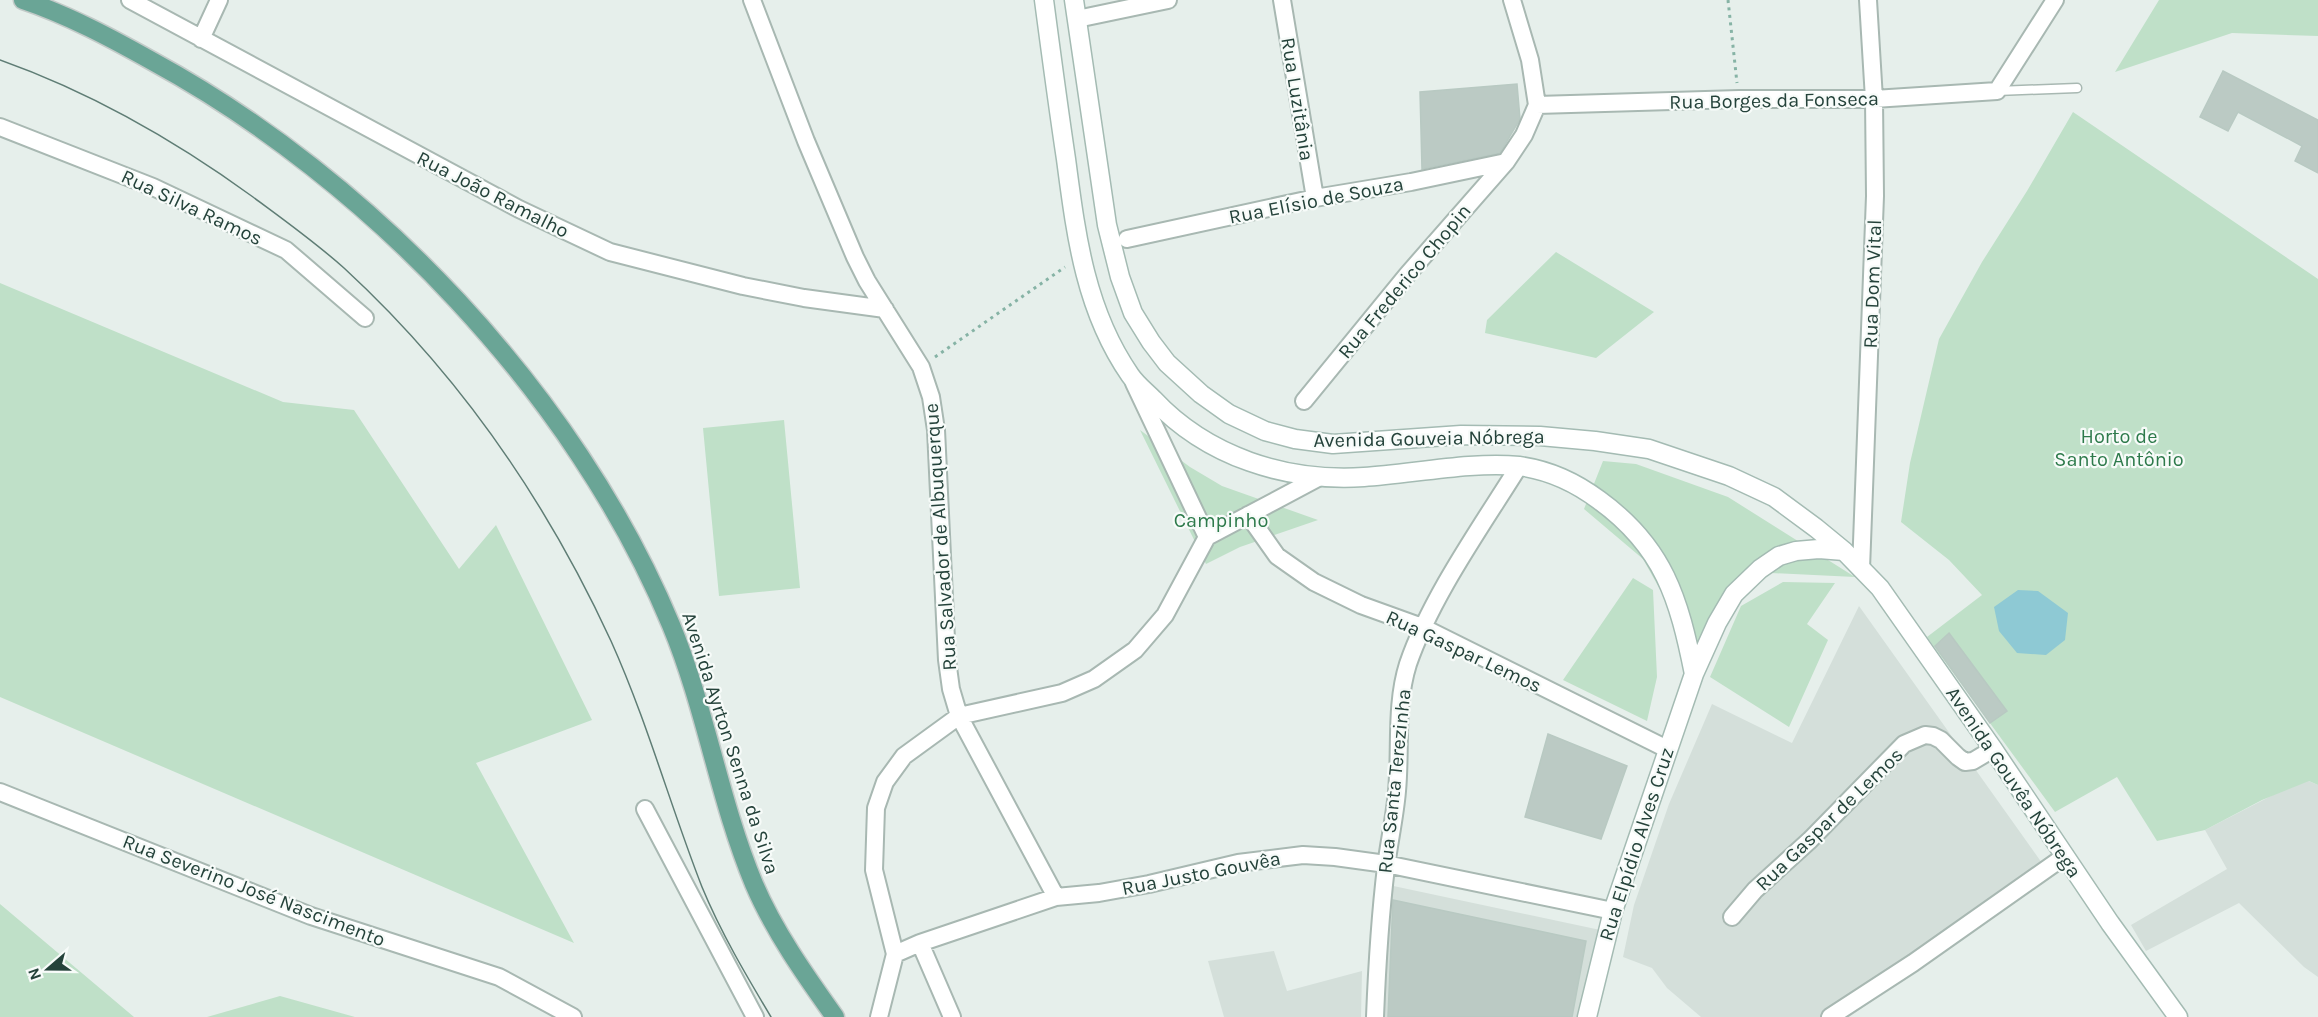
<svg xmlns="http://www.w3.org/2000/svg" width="2318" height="1017" font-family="Karla,sans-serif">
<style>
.built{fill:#d4dfda}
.green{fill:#bfe0c8}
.water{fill:#8ec9d4}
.building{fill:#bbcac4;stroke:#b8c9c2;stroke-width:1.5}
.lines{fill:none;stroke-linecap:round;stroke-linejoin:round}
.lane-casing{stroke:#a8b8b2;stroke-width:11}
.street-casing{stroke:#a8b8b2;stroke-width:20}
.secondary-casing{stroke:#a4bbb3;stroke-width:21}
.primary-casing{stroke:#c2cac8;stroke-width:21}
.path{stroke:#86b3a5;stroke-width:3;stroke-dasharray:3 4.5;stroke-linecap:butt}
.lane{stroke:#fff;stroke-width:8}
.street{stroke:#fff;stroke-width:16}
.secondary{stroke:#fff;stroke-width:18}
.primary{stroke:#6aa596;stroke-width:18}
.tram{stroke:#5f7d75;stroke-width:1.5}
.labels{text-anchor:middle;stroke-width:4.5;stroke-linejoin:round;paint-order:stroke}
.street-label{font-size:20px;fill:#24423a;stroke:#f7fbf9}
.park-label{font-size:20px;fill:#2d7a4b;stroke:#f7fbf9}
</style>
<rect width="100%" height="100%" fill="#e6efeb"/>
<path class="built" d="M1859 606 2052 877 1849 1017H1701L1667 988 1652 968 1623 957 1634 905 1669 804 1712 704 1792 743Z
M2304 779 2318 785V977L2304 967 2239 903 2146 951 2131 925 2227 869 2205 830Z
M1384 884 1605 931 1592 1017H1376Z
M1274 951 1287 991 1362 971 1361 1017H1224L1208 961Z"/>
<path class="green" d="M2159 0H2318V36L2232 33 2115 72Z
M2073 112 2318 279V785L2309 781 2262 800 2205 830 2157 841 2117 777 2055 812 1927 637 1982 595 1949 560 1901 522 1910 463 1939 339 1982 262 2027 191Z
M1556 252 1654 312 1596 358 1485 333 1487 320Z
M0 283 283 402 354 410 459 569 496 525 592 720 476 763 574 943 0 697Z
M784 420 800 588 719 596 703 428Z
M1140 430 1190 467 1222 486 1318 520 1240 547 1206 564Z
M1603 461 1636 464 1728 497 1855 577 1771 573 1741 597 1692 680 1667 602 1643 559 1584 509Z
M1633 578 1653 590 1657 677 1647 721 1563 680Z
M1783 582 1835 583 1807 624 1828 640 1789 727 1710 677 1741 606Z
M0 904 134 1017H0Z
M280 996 355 1017H207Z"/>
<path class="water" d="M2018 590 2038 591 2068 613 2065 640 2046 655 2017 653 1999 631 1994 607Z"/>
<path class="building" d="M2223 71 2318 120V173L2295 161 2302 146 2238 112 2228 131 2200 117Z
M1517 84 1520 119 1500 153 1422 169 1420 92Z
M1949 633 2007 711 1990 723 1935 646Z
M1548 734 1627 766 1601 839 1525 817Z
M1393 900 1586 941 1572 1017H1388Z"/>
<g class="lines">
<defs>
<path id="lane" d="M1997 91 2077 88"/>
<path id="street" d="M130 0 519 209 610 252 743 286 804 298 885 309
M752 0 806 141 855 257 867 281 921 367 931 397 936 430 947 660 951 689 959 716 1056 897
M1282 0 1315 198
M1512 0 1530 60 1537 105
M1077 19 1168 0
M201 39 219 0
M1537 105 1739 99H1874L1997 91 2055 0
M0 127 153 187 286 250 365 318
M1127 239 1315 198 1411 182 1506 162
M1134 383 1207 537
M1304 401 1407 275 1506 162 1524 135 1537 105
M1248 515 1277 556 1314 582 1361 605 1422 627 1667 749
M1861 569 1875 196 1874 99 1868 0
M0 792 311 916 499 977 573 1017
M645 809 755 1017
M1732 917 1755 890 1810 840 1904 744 1925 735 1933 736 1941 740 1958 757 1965 762 1973 761 1993 749
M920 943 952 1017
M895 954 920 943 1056 897 1099 893 1149 884 1238 863 1303 855 1335 857 1386 864 1613 911
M879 1017 895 954 874 870 876 808 885 782 904 756 959 716 1062 693 1094 679 1135 650 1165 615 1207 537 1318 478
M1375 1017C1377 967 1380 917 1386 867 1389 842 1395 816 1397 791 1401 749 1395 705 1408 664 1431 597 1481 527 1519 466
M1830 1017 1913 963 2065 856"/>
<path id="secondary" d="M1044 0C1051 53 1058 106 1066 159 1076 235 1085 310 1130 375 1136 384 1145 391 1153 399 1207 457 1286 482 1364 477 1411 474 1473 461 1519 466 1549 470 1575 482 1599 500 1664 547 1679 599 1694 674
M1074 0 1107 225 1120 277 1133 313 1151 342 1167 363 1201 394 1229 414 1265 431 1295 439 1333 444 1461 435 1540 436 1595 441 1649 449 1729 476 1774 497 1816 528 1844 551 1880 588 1993 749 2110 923 2178 1017
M1587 1017 1613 911 1694 674 1717 623 1734 594 1760 569 1779 556 1796 551 1819 549 1844 551"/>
<path id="primary" d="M23 0C68 15 111 38 152 61 371 180 575 394 671 625 706 709 719 800 754 884 774 931 805 975 835 1017"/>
</defs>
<use href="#lane" class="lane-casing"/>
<use href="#street" class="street-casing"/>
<use href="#secondary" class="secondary-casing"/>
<use href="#primary" class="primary-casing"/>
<path class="path" d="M1728 0 1737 83
M935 357 1065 267"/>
<use href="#lane" class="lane"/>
<use href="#street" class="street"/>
<use href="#secondary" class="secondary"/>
<use href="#primary" class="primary"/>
<path class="tram" d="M0 60C90 92 176 141 253 197 284 220 315 242 344 268 458 373 546 500 611 641 647 721 670 805 702 887 721 933 746 975 771 1017"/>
</g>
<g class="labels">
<g class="street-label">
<text transform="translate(1298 99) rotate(81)" y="7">Rua Luzitânia</text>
<text transform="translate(1774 100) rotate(-1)" y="7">Rua Borges da Fonseca</text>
<text transform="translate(493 194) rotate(27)" y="7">Rua João Ramalho</text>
<text transform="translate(1316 200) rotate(-11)" y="7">Rua Elísio de Souza</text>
<text transform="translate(192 207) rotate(25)" y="7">Rua Silva Ramos</text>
<text transform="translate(1404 281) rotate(-50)" y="7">Rua Frederico Chopin</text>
<text transform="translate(1872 284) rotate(-88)" y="7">Rua Dom Vital</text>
<text transform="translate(1429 438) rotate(-1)" y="7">Avenida Gouveia Nóbrega</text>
<text transform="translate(940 537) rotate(-94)" y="7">Rua Salvador de Albuquerque</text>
<text transform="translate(1464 651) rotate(25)" y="7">Rua Gaspar Lemos</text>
<text transform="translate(731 743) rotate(72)" y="7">Avenida Ayrton Senna da Silva</text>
<text transform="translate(1394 781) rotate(-84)" y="7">Rua Santa Terezinha</text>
<text transform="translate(2014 782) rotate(56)" y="7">Avenida Gouvêa Nóbrega</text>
<text transform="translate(1829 819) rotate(-44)" y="7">Rua Gaspar de Lemos</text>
<text transform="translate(1636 844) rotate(-72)" y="7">Rua Elpídio Alves Cruz</text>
<text transform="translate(1201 873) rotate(-11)" y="7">Rua Justo Gouvêa</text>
<text transform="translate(254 890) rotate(21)" y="7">Rua Severino José Nascimento</text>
</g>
<g class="park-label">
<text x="2119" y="443">Horto de<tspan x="2119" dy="23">Santo Antônio</tspan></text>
<text x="1221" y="527">Campinho</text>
</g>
</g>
<g transform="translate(48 969) rotate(250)" stroke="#f7fbf9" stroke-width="4.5" paint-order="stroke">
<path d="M0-4.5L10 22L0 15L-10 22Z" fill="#24423a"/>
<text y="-9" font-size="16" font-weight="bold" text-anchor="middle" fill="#24423a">N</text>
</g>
</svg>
